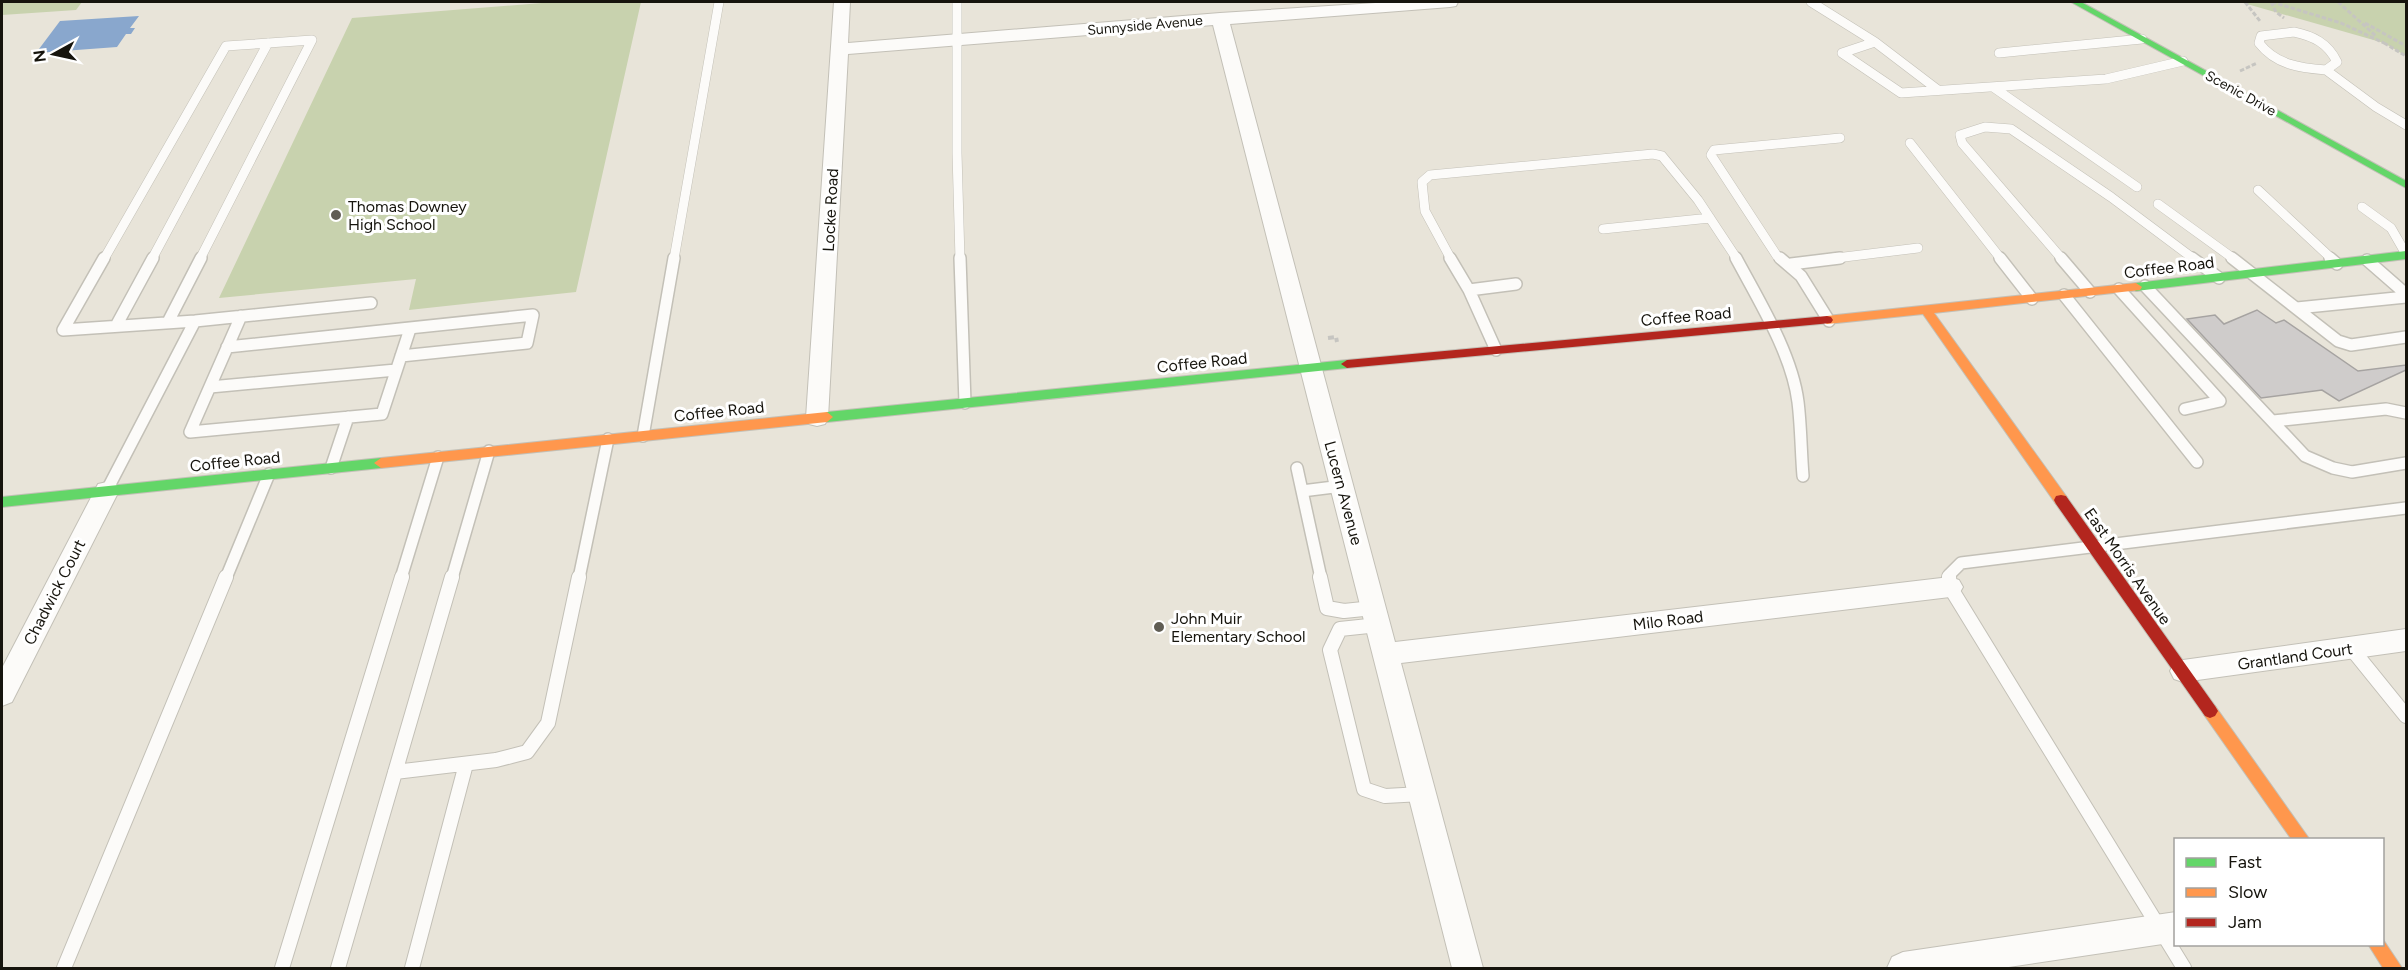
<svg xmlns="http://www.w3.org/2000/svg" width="2408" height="970" font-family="Figtree,sans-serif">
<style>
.green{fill:#c8d2ae}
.water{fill:#89a7cd}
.building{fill:#cfcccb;stroke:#a6a3a1;stroke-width:1.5}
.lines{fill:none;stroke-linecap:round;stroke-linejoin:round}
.lane-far2-casing{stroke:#c3c0b7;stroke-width:10}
.lane-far1-casing{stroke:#c3c0b7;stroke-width:14}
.lane-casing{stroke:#c3c0b7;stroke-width:16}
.street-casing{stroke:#c3c0b7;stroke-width:2}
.fast-casing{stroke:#c3c0b7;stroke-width:2}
.slow-casing{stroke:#c3c0b7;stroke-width:2}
.jam-casing{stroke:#c3c0b7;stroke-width:2}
.path-far1{stroke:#c6c5c1;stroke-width:3;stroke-dasharray:4.5 2;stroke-linecap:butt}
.path{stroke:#c6c5c1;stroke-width:4;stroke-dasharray:6 3;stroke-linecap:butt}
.lane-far2{stroke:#fcfbf9;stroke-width:9}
.lane-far1{stroke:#fcfbf9;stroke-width:11}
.lane{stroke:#fcfbf9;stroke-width:14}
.street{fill:#fcfbf9;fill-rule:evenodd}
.fast{fill:#63d668;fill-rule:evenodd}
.slow{fill:#ff974d;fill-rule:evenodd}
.jam{fill:#b3261e;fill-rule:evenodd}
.poi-dot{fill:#605d54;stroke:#fff;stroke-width:2}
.labels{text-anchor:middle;stroke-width:6;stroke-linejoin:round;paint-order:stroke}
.far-street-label{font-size:14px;fill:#16140d;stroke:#fff}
.poi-label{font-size:16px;fill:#16140d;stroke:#fff;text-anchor:start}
.street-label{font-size:16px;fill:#16140d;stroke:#fff}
</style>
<rect width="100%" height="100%" fill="#e8e4d9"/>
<path class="green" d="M2 2H82L76 10 2 15Z
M554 2H641L576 292 409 310 416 279 219 298 352 18Z
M2240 2H2406V56L2384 43Z"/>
<path class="water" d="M139 16 130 28H135L131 34H126L117 47 36 53 60 21Z"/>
<path class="building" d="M2257 310 2276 323 2284 320 2358 371 2406 365V370L2339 401 2322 390 2261 398 2187 319 2215 315 2224 324Z"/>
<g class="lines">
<defs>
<path id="lane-far2" d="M957 2V153L960 259
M1811 2 1875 42
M2294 32C2313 36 2328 43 2337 62L2326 70C2300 68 2276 65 2259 43L2261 36Z
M1842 53 1901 93 2106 79 2183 61
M1842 53 1875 42 1938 90
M1999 53 2142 39
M2326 70 2376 107 2406 125
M1993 87 2137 187
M1910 143 2001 259
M2258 190 2332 259
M2158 204 2234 259
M2362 207 2391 228 2406 254
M1603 229 1710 218
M104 259 226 46 312 40
M152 259 268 43
M200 259 312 40
M674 259 719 2
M1451 259 1425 211 1422 182 1430 175 1653 154 1662 156 1698 200 1737 259
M1782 259 1777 256 1711 155 1714 150 1840 138
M1828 259 1918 248
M2062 259 1962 143 1960 135 1985 127 2011 129 2111 197 2194 259"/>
<path id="lane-far1" d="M104 258 63 330 195 321 371 303
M960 258 965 403
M1450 258 1469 290
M1736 258C1759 301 1792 354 1798 402 1801 426 1801 452 1803 476
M1780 258 1801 276 1829 321
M2000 258 2032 299
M2061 258 2090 292
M2192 258 2219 278
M2232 258 2338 341 2351 345 2406 337
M2330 258 2337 264
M2367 260 2406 294
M1791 264 1840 258
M2145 286 2305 456 2333 468 2352 472 2406 463
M2119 289 2220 401 2185 409
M2064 295 2197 462
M2297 308 2406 297
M241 316 190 432 382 414 410 329
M168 322 201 258
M116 326 153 258
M227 347 533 315 527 343 401 356
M1496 350 1469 290 1516 284
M210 387 396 370
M2273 421 2386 409 2406 413
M643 436 674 258
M331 468 348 417
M1297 468 1321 578
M107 490 195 321
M1302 491 1342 486
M226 578 269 474
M401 578 438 457
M452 578 489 451
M579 578 608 439
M1949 578V575L1961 563 2406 508"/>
<path id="lane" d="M1320 577 1327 608 1344 611 1373 608
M1949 577 1950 587 2184 968
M1378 625 1340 629 1330 650 1364 789 1385 796 1422 794
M2351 648 2406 716
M395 772 496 760 527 752 548 723 579 577
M64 968 226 577
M282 968 402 577
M338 968 452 577
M412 968 466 764"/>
<path id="street" d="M834 2H850L848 43 1220 13 1391 2H1458L1456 6 1450 7 1230 24 1395 642 1950 577 1959 580 1963 587 1959 594 1950 597 1401 663 1483 968H1452L1213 25 848 54 828 418 825 424 817 426 809 424 806 418Z
M107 482 116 484 119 491 12 702 2 706V668L98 484Z
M2406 629V651L2183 682 2174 679 2170 671 2174 663 2183 660Z
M2176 912V942L2002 968H1887L1892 957 1903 952Z"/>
<path id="fast" d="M2071 2H2081L2406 181V188Z
M2406 251V259L2136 291 2130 287 2136 283Z
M1347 360 1353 364 1347 368 827 422 821 417 827 412Z
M381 458 388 463 381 468 2 507V497Z"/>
<path id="slow" d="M2136 283 2142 287 2140 290 1934 313 2066 496 2068 500 2066 504H2056L1923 314 1827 324 1821 320 1827 316Z
M827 412 833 417 827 422 381 468 374 463 381 458Z
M2210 704 2215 706 2310 840H2292L2205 716 2202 711 2205 706Z
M2382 938 2402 968H2383L2368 944H2382Z"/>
<path id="jam" d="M1827 316 1831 317 1833 320 1831 323 1347 368 1341 364 1347 360Z
M2061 495 2066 496 2215 706 2218 711 2215 716 2210 718 2205 716 2056 504 2054 500 2056 496Z"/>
</defs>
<use href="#lane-far2" class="lane-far2-casing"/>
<use href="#lane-far1" class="lane-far1-casing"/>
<use href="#lane" class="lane-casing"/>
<use href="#street" class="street-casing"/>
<use href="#fast" class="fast-casing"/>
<use href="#slow" class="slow-casing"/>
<use href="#jam" class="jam-casing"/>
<path class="path-far1" d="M2245 2 2260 21
M2271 2 2276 12 2284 18
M2272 2 2341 23 2384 43
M2338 2 2376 36
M2365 23 2406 46
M2384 43 2406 56
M2240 71 2257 63"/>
<path class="path" d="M1328 338 1336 337 1337 342"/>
<use href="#lane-far2" class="lane-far2"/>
<use href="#lane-far1" class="lane-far1"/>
<use href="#lane" class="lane"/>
<use href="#street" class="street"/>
<use href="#fast" class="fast"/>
<use href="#slow" class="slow"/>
<use href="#jam" class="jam"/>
</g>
<g class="poi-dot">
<circle cx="336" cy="215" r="6"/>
<circle cx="1159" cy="627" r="6"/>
</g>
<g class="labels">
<g class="far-street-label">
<text transform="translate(1145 25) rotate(-5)" y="5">Sunnyside Avenue</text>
<text transform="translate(2241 93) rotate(29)" y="5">Scenic Drive</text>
</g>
<g class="poi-label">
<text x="348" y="212">Thomas Downey<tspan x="348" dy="18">High School</tspan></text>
<text x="1171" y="624">John Muir<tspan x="1171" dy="18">Elementary School</tspan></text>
</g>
<g class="street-label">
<text transform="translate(830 210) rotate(-87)" y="6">Locke Road</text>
<text transform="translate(2169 267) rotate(-7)" y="6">Coffee Road</text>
<text transform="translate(1686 316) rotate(-5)" y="6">Coffee Road</text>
<text transform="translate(1202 362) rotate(-6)" y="6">Coffee Road</text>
<text transform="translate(719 411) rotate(-6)" y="6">Coffee Road</text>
<text transform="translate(235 461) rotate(-6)" y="6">Coffee Road</text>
<text transform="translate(1344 493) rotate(75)" y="6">Lucern Avenue</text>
<text transform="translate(2128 566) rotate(55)" y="6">East Morris Avenue</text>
<text transform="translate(54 592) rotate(-63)" y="6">Chadwick Court</text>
<text transform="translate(1668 620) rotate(-7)" y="6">Milo Road</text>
<text transform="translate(2295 656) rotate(-8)" y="6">Grantland Court</text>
</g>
</g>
<rect width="2408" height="970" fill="none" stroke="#16140d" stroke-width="6"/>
<rect x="2174" y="838" width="210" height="108" fill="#ffffff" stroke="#a2a19e" stroke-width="1.5"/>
<rect x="2186" y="858" width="30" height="9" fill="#63d668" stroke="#a2a19e" stroke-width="1.5"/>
<text x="2228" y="868" font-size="18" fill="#16140d">Fast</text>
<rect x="2186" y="888" width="30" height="9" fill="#ff974d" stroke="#a2a19e" stroke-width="1.5"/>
<text x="2228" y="898" font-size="18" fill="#16140d">Slow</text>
<rect x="2186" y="918" width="30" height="9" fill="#b3261e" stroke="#a2a19e" stroke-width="1.5"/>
<text x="2228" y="928" font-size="18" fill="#16140d">Jam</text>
<g transform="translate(54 54) rotate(262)" stroke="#ffffff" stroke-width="4.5" paint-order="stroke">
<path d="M0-4.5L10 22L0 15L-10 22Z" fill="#16140d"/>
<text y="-9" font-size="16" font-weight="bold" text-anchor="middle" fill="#16140d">N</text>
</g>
</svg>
